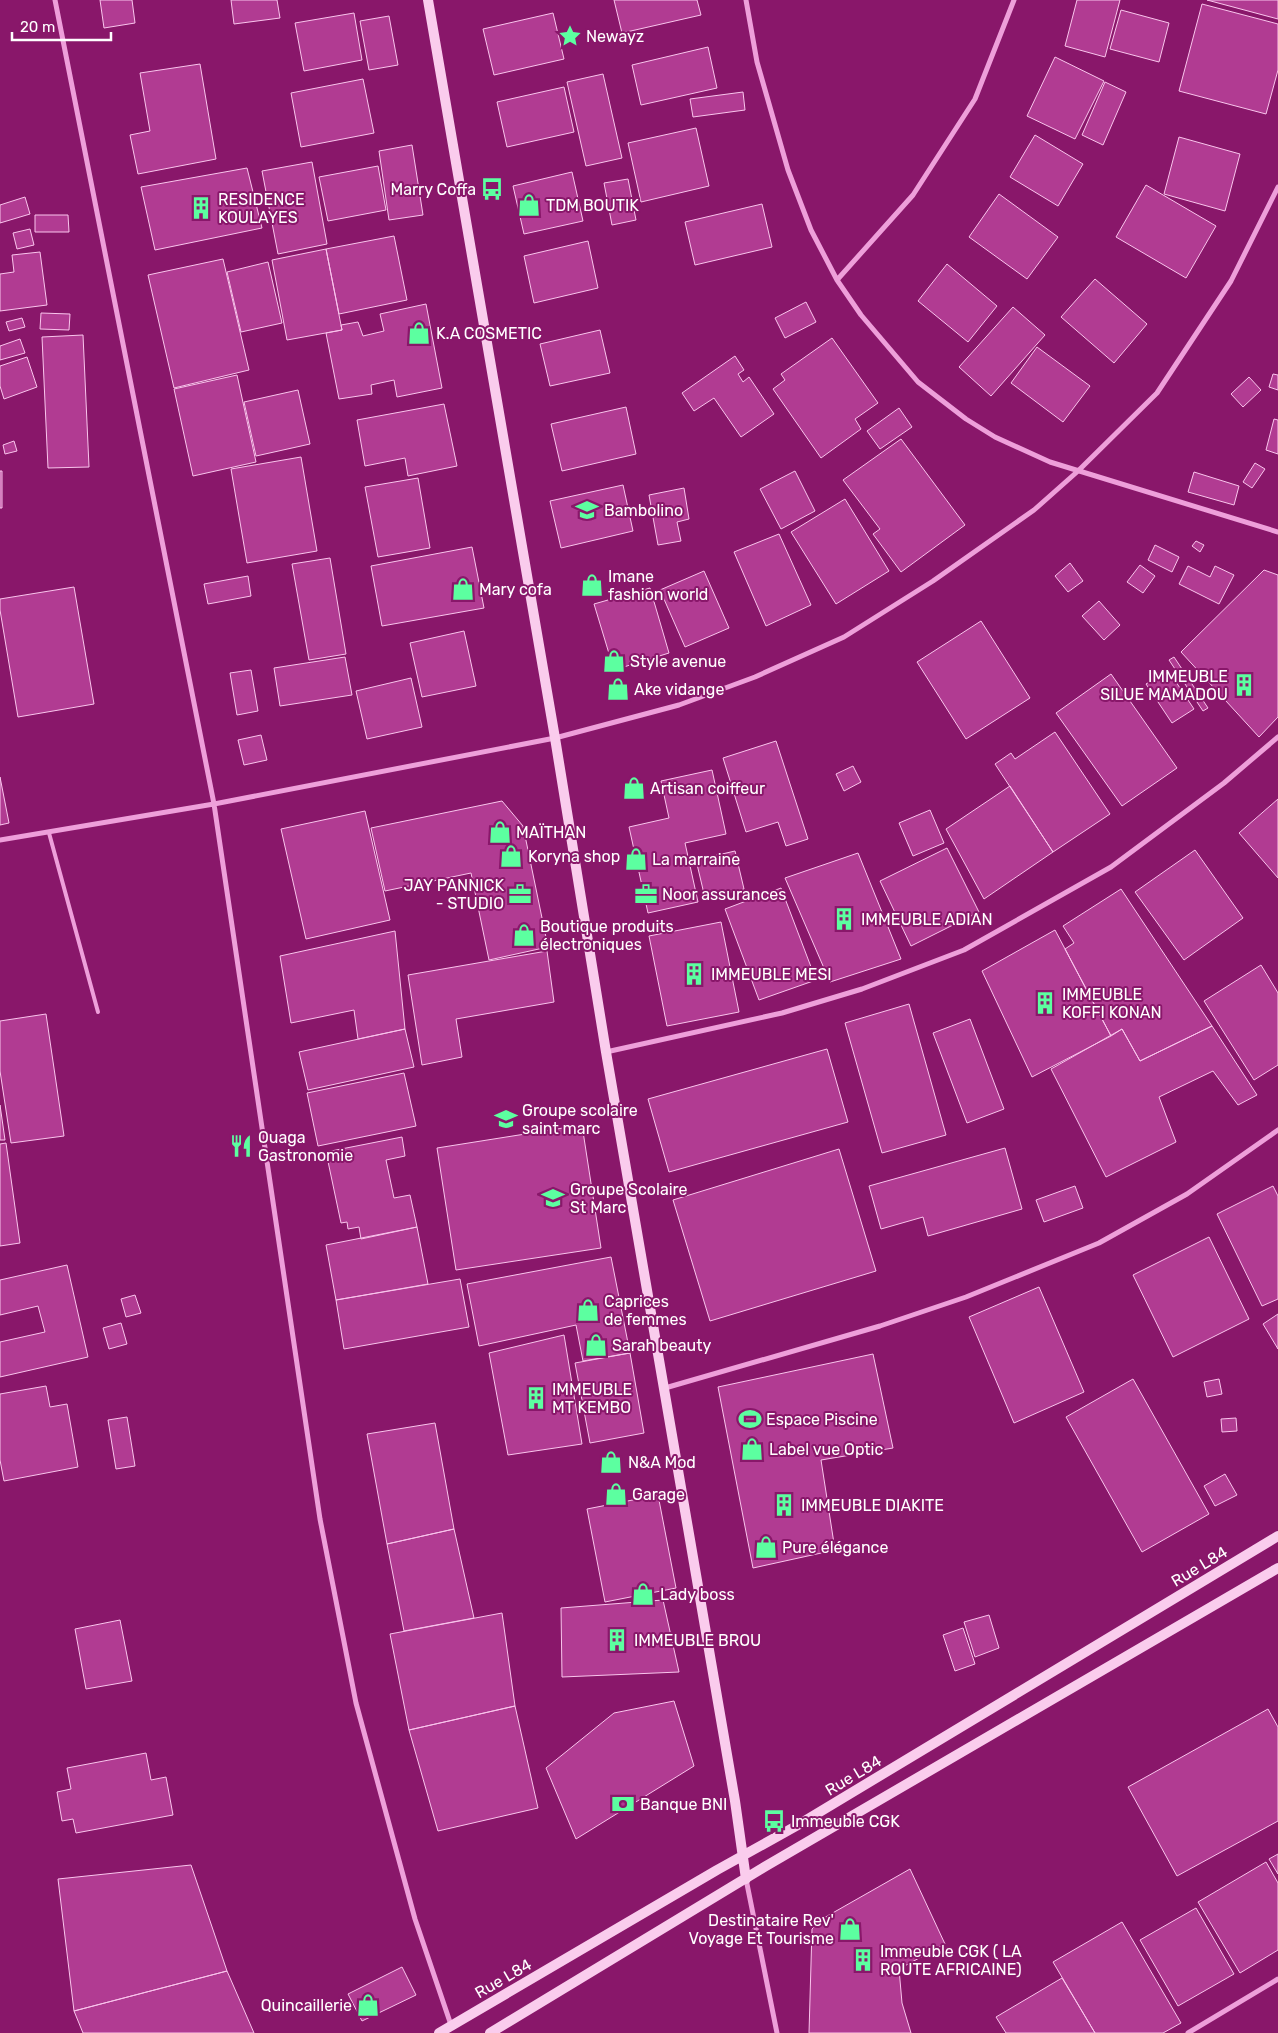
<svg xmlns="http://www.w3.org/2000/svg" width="1278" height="2033" font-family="Rubik,sans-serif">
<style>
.building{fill:#b13b92;stroke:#fac5ed}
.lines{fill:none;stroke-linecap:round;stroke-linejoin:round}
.lane{stroke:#ee9fda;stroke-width:4}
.street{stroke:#ee9fda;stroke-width:5}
.secondary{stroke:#facced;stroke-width:10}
.labels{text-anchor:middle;stroke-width:4;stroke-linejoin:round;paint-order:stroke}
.poi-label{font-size:16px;fill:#fff;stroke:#89176a;text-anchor:start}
.street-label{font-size:16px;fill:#fff;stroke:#89176a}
</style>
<rect width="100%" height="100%" fill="#89176a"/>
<path class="building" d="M100 0H132L135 23 104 28Z
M231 0H277L280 18 234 24Z
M614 0H697L701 15 622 33Z
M1077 0H1120L1105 57 1065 46Z
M1207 0H1278V19Z
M1202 4 1278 24V70L1266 114 1179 91Z
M1121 10 1169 23 1159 62 1110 49Z
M354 13 362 60 304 71 295 23Z
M553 13 564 59 494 75 483 29Z
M389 16 398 65 369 70 360 21Z
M708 47 717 88 641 105 632 65Z
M1055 57 1104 81 1075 139 1027 116Z
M200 64 216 159 138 174 130 135 150 131 140 73Z
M603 74 622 158 586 166 567 82Z
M363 79 374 133 301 147 291 93Z
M1105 82 1126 92 1103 145 1082 135Z
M564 87 574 132 507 147 497 102Z
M743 92 745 110 693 117 690 99Z
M696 128 709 186 641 202 628 143Z
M1035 135 1083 164 1058 206 1010 177Z
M1179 137 1240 154 1225 211 1164 194Z
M412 145 423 215 389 220 379 151Z
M312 162 327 244 278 254 262 171Z
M378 166 386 210 328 221 319 177Z
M247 168 262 228 155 250 141 187Z
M572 172 583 221 524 234 513 186Z
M628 179 636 220 612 225 604 183Z
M1146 185 1216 226 1186 278 1116 237Z
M999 194 1058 237 1027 279 969 237Z
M25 197 30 214 0 223V205Z
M762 204 772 247 695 265 685 222Z
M35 215H68L69 232H35Z
M30 229 34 245 17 249 13 233Z
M394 236 407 300 339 314 326 249Z
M588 241 598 288 534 303 524 256Z
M326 249 342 330 287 340 272 260Z
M40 252 47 305 0 311V274L14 272 12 255Z
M223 259 249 370 174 388 148 275Z
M268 262 282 323 241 332 227 272Z
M947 264 997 306 968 342 918 301Z
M1095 279 1147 324 1114 363 1061 317Z
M806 302 816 322 785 338 775 318Z
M426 304 442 388 397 397 394 380 371 385 372 394 339 399 326 333 342 330 341 325 358 322 363 336 384 331 380 314Z
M1013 307 1045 335 991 396 959 367Z
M41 313 70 314 69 330 40 329Z
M22 318 25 327 9 331 6 322Z
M600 330 610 373 550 386 540 344Z
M83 335 89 467 48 468 42 337Z
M832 338 878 403 855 419 861 429 821 458 773 389 785 380 781 374Z
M20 339 25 353 0 360V346Z
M1037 347 1090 386 1063 422 1011 383Z
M735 356 744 370 738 374 743 382 749 377 774 414 741 437 714 398 694 411 682 393Z
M27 357 37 387 4 399 0 386V366Z
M1273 374 1278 375V390L1269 387Z
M237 375 256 462 193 476 174 389Z
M1249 377 1261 390 1243 407 1231 394Z
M298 390 310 444 256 456 244 402Z
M444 404 457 466 408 476 405 458 365 466 357 420Z
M626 407 636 454 562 471 551 424Z
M899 408 912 427 880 449 867 431Z
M1274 419 1278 420V454L1266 450Z
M901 439 965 525 901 572 873 534 880 529 843 480Z
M14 441 17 451 5 454 3 445Z
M301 457 317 551 247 563 231 469Z
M1255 463 1265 469 1252 488 1243 482Z
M0 471H2V508H0Z
M795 471 815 511 781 529 760 489Z
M1194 472 1239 486 1234 505 1188 492Z
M418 478 430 548 378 557 365 487Z
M623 485 633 531 561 548 550 501Z
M684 488 689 519 677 522 681 541 658 545 649 495Z
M845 499 889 571 836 604 791 532Z
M779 534 811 605 766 626 734 552Z
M1196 541 1204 545 1200 552 1192 546Z
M1155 545 1179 557 1172 572 1148 560Z
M472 547 484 608 382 626 371 566Z
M330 558 346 654 309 660 292 564Z
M1070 563 1083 581 1068 592 1055 576Z
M1140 565 1155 576 1143 593 1127 582Z
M1188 566 1210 577 1215 566 1234 575 1219 604 1179 584Z
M1264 570 1278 575V717L1259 737 1181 652Z
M704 571 729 628 685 647 660 590Z
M248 576 251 596 208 604 204 584Z
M74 587 94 704 18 717 0 610V599Z
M650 588 669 653 614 670 594 604Z
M1099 601 1120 625 1104 640 1082 616Z
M981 621 1030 698 966 739 917 662Z
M464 631 476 686 422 697 410 643Z
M345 657 352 695 280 706 274 668Z
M1174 657 1208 708 1203 711 1169 660Z
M251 670 258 711 237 715 230 673Z
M1168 670 1194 709 1172 723 1146 684Z
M1111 674 1177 768 1122 806 1056 713Z
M411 678 422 727 367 739 356 691Z
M1055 732 1110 814 1053 852 995 764 1011 753 1015 759Z
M261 735 267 760 244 765 238 740Z
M776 741 808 839 786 846 778 822 746 832 723 758Z
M853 766 861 782 844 791 836 774Z
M712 770 726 834 685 843 698 902 648 913 629 827 669 818 661 781Z
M0 777 9 823 0 825Z
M1010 786 1053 852 984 899 946 829Z
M1278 799V878L1239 833Z
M502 801 523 826 548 947 489 960 471 873 385 891 371 828Z
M930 810 944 843 913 856 899 823Z
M365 811 390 920 306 939 281 829Z
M947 848 979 912 911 946 880 881Z
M1195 850 1243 918 1184 960 1135 892Z
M735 851 744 889 705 898 696 860Z
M858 853 901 959 830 982 785 878Z
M781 888 816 980 759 1000 725 909Z
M1121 889 1212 1026 1140 1061 1122 1029 1111 1036 1065 949 1074 943 1063 926Z
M721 922 739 1012 667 1026 649 936Z
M1055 930 1111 1036 1032 1077 982 971Z
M395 931 405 1029 358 1039 354 1010 291 1023 280 956Z
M547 951 554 1002 456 1019 462 1057 422 1065 408 975Z
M1261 965 1278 993V1065L1254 1080 1204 1001Z
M909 1004 946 1135 882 1153 845 1023Z
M46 1014 64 1136 11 1143 0 1071V1021Z
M970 1019 1004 1109 967 1123 933 1033Z
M1212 1026 1257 1095 1238 1105 1213 1071 1159 1097 1176 1142 1106 1177 1051 1069 1122 1029 1140 1061Z
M405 1029 414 1067 308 1090 299 1052Z
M827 1049 848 1122 669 1172 648 1099Z
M404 1073 416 1126 318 1146 307 1093Z
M0 1105 5 1140H0Z
M582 1125 601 1248 456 1270 437 1148Z
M402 1137 405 1156 386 1160 394 1198 410 1195 417 1227 361 1239 359 1227 348 1229 347 1222 341 1223 326 1152Z
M6 1143 20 1243 0 1246V1144Z
M1005 1148 1022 1209 928 1236 923 1217 881 1229 869 1186Z
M839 1149 876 1271 710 1321 673 1200Z
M1075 1186 1083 1208 1044 1222 1036 1200Z
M1273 1186 1278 1196V1299L1262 1306 1217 1214Z
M417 1227 428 1284 336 1300 326 1245Z
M1209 1237 1249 1319 1173 1357 1133 1275Z
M611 1257 630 1353 583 1361 576 1325 479 1346 467 1284Z
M67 1265 88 1357 0 1377V1342L45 1332 38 1306 0 1315V1280Z
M460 1279 469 1327 344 1349 336 1300Z
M1039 1287 1084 1392 1014 1423 969 1317Z
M135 1295 141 1313 126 1317 121 1299Z
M1278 1314V1349L1263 1324Z
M121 1323 127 1344 109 1349 103 1328Z
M564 1335 582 1444 508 1455 489 1353Z
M630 1353 644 1433 590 1443 575 1363Z
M873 1354 893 1448 821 1460 835 1550 753 1568 718 1387Z
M1133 1379 1209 1514 1142 1552 1066 1417Z
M1219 1379 1222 1394 1207 1397 1204 1382Z
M46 1386 50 1407 67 1404 78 1467 4 1481 0 1460V1394Z
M127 1417 135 1466 116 1469 108 1420Z
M1236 1418 1237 1431 1222 1432 1221 1419Z
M435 1423 454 1529 387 1544 367 1434Z
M1225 1474 1237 1495 1215 1506 1204 1486Z
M658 1495 676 1588 605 1602 587 1509Z
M454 1529 474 1618 404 1631 387 1544Z
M663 1600 679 1672 562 1677 561 1608Z
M502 1613 515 1706 409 1730 390 1634Z
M989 1615 999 1648 975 1657 964 1622Z
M120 1620 132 1681 86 1689 75 1629Z
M963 1628 975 1664 955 1671 943 1635Z
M674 1701 694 1766 576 1839 546 1768 614 1713Z
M515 1706 538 1808 438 1831 409 1730Z
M1268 1709 1278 1727V1821L1177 1876 1128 1787Z
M146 1753 151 1780 166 1777 173 1815 76 1833 73 1819 62 1821 57 1792 71 1789 67 1768Z
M1278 1854V1874L1269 1859Z
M1266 1862 1278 1883V1950L1240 1973 1198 1902Z
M191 1865 227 1971 74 2011 58 1879Z
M910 1869 945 1944 899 1969 902 2003 911 2033H809L812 1929 822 1919Z
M1196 1908 1234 1974 1178 2006 1140 1940Z
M1122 1922 1181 2023 1163 2033H1095L1053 1962Z
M402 1967 416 1995 362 2021 348 1994Z
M227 1971 254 2033H83L74 2011Z
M1062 1978 1095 2033H1006L996 2017Z"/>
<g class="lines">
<path class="lane" d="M49 833 98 1012"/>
<path class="street" d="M55 0 214 804 320 1519 356 1703 415 1919 451 2025
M746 0 757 62 788 170 811 230 837 280 861 315 918 382 966 419 995 437 1050 462 1278 532
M837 280 913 195 975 99 1014 0
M0 840 214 804 555 738 679 705 755 677 844 637 933 581 1034 510 1078 471 1157 393 1231 281 1278 187
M606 1052 782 1013 862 989 964 950 1111 867 1224 783 1278 737
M665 1388 880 1326 966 1297 1099 1243 1187 1194 1278 1130
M746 1879 777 2033
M1188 2033 1278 1979"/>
<path class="secondary" d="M428 0 555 738 606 1052 735 1801 746 1879
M439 2033 717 1870 798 1825 1278 1536
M490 2033 766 1866 1278 1568"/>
</g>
<defs>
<symbol id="sight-bare" viewBox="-9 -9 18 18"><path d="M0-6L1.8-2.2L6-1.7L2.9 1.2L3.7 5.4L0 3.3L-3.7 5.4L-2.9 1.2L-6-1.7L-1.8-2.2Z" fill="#5cffa0" stroke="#89176a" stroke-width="2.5" paint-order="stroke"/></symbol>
<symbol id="bus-bare" viewBox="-9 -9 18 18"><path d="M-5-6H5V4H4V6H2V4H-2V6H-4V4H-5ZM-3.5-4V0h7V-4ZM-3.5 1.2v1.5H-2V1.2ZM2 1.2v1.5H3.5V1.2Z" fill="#5cffa0" stroke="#89176a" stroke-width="2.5" paint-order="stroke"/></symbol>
<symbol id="shop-bare" viewBox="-9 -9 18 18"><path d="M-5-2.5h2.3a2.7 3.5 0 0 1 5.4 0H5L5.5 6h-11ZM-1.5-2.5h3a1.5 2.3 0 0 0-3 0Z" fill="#5cffa0" stroke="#89176a" stroke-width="2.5" paint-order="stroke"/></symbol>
<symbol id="building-bare" viewBox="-9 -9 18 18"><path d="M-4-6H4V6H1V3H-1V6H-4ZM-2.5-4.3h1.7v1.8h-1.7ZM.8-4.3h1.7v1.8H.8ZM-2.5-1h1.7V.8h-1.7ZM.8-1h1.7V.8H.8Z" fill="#5cffa0" stroke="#89176a" stroke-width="2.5" paint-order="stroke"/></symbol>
<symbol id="school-bare" viewBox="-9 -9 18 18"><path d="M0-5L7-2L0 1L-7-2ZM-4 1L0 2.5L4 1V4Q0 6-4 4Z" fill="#5cffa0" stroke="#89176a" stroke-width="2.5" paint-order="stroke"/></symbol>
<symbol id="office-bare" viewBox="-9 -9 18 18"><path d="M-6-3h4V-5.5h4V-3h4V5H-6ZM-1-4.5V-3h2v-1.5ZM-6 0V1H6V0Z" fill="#5cffa0" stroke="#89176a" stroke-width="2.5" paint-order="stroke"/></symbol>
<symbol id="restaurant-bare" viewBox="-9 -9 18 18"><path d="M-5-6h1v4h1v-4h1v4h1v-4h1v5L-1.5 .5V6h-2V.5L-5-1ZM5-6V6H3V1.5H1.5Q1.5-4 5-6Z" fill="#5cffa0" stroke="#89176a" stroke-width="2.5" paint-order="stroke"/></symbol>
<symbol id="stadium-bare" viewBox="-9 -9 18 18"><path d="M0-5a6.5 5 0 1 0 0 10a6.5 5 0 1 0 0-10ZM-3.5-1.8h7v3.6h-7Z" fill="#5cffa0" stroke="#89176a" stroke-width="2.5" paint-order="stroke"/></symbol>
<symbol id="bank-bare" viewBox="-9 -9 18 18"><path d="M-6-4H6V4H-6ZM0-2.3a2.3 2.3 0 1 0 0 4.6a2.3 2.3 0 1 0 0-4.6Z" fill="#5cffa0" stroke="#89176a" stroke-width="2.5" paint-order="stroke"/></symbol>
</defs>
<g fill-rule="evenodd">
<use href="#sight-bare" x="554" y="20" width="32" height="32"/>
<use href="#bus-bare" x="476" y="173" width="32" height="32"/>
<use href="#shop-bare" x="513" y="189" width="32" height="32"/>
<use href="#building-bare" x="185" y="192" width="32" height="32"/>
<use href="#shop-bare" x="403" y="317" width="32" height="32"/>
<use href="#school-bare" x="571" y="494" width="32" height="32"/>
<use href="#shop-bare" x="576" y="569" width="32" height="32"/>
<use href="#shop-bare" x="447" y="573" width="32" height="32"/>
<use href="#shop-bare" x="598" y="645" width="32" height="32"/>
<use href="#building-bare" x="1228" y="669" width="32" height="32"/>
<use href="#shop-bare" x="602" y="673" width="32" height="32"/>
<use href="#shop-bare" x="618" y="772" width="32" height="32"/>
<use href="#shop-bare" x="484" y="816" width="32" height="32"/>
<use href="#shop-bare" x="495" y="840" width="32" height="32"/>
<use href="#shop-bare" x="620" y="843" width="32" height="32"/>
<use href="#office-bare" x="504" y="878" width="32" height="32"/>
<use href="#office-bare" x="630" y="878" width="32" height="32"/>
<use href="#building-bare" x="828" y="903" width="32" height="32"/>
<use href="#shop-bare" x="508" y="919" width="32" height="32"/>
<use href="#building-bare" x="678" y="958" width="32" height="32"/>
<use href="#building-bare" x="1029" y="987" width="32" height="32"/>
<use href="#school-bare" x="490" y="1103" width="32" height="32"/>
<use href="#restaurant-bare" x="225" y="1130" width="32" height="32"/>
<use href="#school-bare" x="537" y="1182" width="32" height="32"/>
<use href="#shop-bare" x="572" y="1294" width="32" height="32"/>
<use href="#shop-bare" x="580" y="1329" width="32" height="32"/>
<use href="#building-bare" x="520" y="1382" width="32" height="32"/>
<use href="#stadium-bare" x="734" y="1403" width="32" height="32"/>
<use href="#shop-bare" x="736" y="1433" width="32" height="32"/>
<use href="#shop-bare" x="595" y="1446" width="32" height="32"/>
<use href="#shop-bare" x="600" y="1478" width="32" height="32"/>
<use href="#building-bare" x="768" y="1489" width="32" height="32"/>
<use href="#shop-bare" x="750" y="1531" width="32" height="32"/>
<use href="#shop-bare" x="627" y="1578" width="32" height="32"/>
<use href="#building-bare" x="601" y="1624" width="32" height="32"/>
<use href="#bank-bare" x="607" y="1788" width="32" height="32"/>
<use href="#bus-bare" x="758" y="1805" width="32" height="32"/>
<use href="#shop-bare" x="834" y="1913" width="32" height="32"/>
<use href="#building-bare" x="847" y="1944" width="32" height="32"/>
<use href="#shop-bare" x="352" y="1989" width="32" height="32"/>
</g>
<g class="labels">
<g class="poi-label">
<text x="586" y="42">Newayz</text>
<text x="476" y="195" text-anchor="end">Marry Coffa</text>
<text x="218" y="205">RESIDENCE<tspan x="218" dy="18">KOULAYES</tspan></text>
<text x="546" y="211">TDM BOUTIK</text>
<text x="436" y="339">K.A COSMETIC</text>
<text x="604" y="516">Bambolino</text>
<text x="608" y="582">Imane<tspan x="608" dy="18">fashion world</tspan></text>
<text x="479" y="595">Mary cofa</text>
<text x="630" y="667">Style avenue</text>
<text x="1228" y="682" text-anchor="end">IMMEUBLE<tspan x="1228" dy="18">SILUE MAMADOU</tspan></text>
<text x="634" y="695">Ake vidange</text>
<text x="650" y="794">Artisan coiffeur</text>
<text x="516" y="838">MAÏTHAN</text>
<text x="528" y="862">Koryna shop</text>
<text x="652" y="865">La marraine</text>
<text x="504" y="891" text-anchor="end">JAY PANNICK<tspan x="504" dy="18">- STUDIO</tspan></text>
<text x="662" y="900">Noor assurances</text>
<text x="861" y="925">IMMEUBLE ADIAN</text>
<text x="540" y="932">Boutique produits<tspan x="540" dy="18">électroniques</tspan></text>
<text x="711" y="980">IMMEUBLE MESI</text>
<text x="1062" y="1000">IMMEUBLE<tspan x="1062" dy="18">KOFFI KONAN</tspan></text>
<text x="522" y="1116">Groupe scolaire<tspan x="522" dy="18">saint marc</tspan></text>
<text x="258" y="1143">Ouaga<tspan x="258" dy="18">Gastronomie</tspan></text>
<text x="570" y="1195">Groupe Scolaire<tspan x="570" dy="18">St Marc</tspan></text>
<text x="604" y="1307">Caprices<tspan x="604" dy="18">de femmes</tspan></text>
<text x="612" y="1351">Sarah beauty</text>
<text x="552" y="1395">IMMEUBLE<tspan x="552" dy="18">MT KEMBO</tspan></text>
<text x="766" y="1425">Espace Piscine</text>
<text x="769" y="1455">Label vue Optic</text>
<text x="628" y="1468">N&amp;A Mod</text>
<text x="632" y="1500">Garage</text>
<text x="801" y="1511">IMMEUBLE DIAKITE</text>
<text x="782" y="1553">Pure élégance</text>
<text x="660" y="1600">Lady boss</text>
<text x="634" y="1646">IMMEUBLE BROU</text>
<text x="640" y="1810">Banque BNI</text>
<text x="791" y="1827">Immeuble CGK</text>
<text x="834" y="1926" text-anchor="end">Destinataire Rev'<tspan x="834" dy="18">Voyage Et Tourisme</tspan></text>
<text x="880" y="1957">Immeuble CGK ( LA<tspan x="880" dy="18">ROUTE AFRICAINE)</tspan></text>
<text x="352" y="2011" text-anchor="end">Quincaillerie</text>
</g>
<g class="street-label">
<text transform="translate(1199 1566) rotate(-31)" y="6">Rue L84</text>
<text transform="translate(853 1775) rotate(-31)" y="6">Rue L84</text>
<text transform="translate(503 1978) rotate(-30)" y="6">Rue L84</text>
</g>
</g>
<path d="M12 32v8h99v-8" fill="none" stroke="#ffffff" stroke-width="2.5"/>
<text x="20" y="32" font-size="15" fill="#ffffff" stroke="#89176a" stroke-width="4" paint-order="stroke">20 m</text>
</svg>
